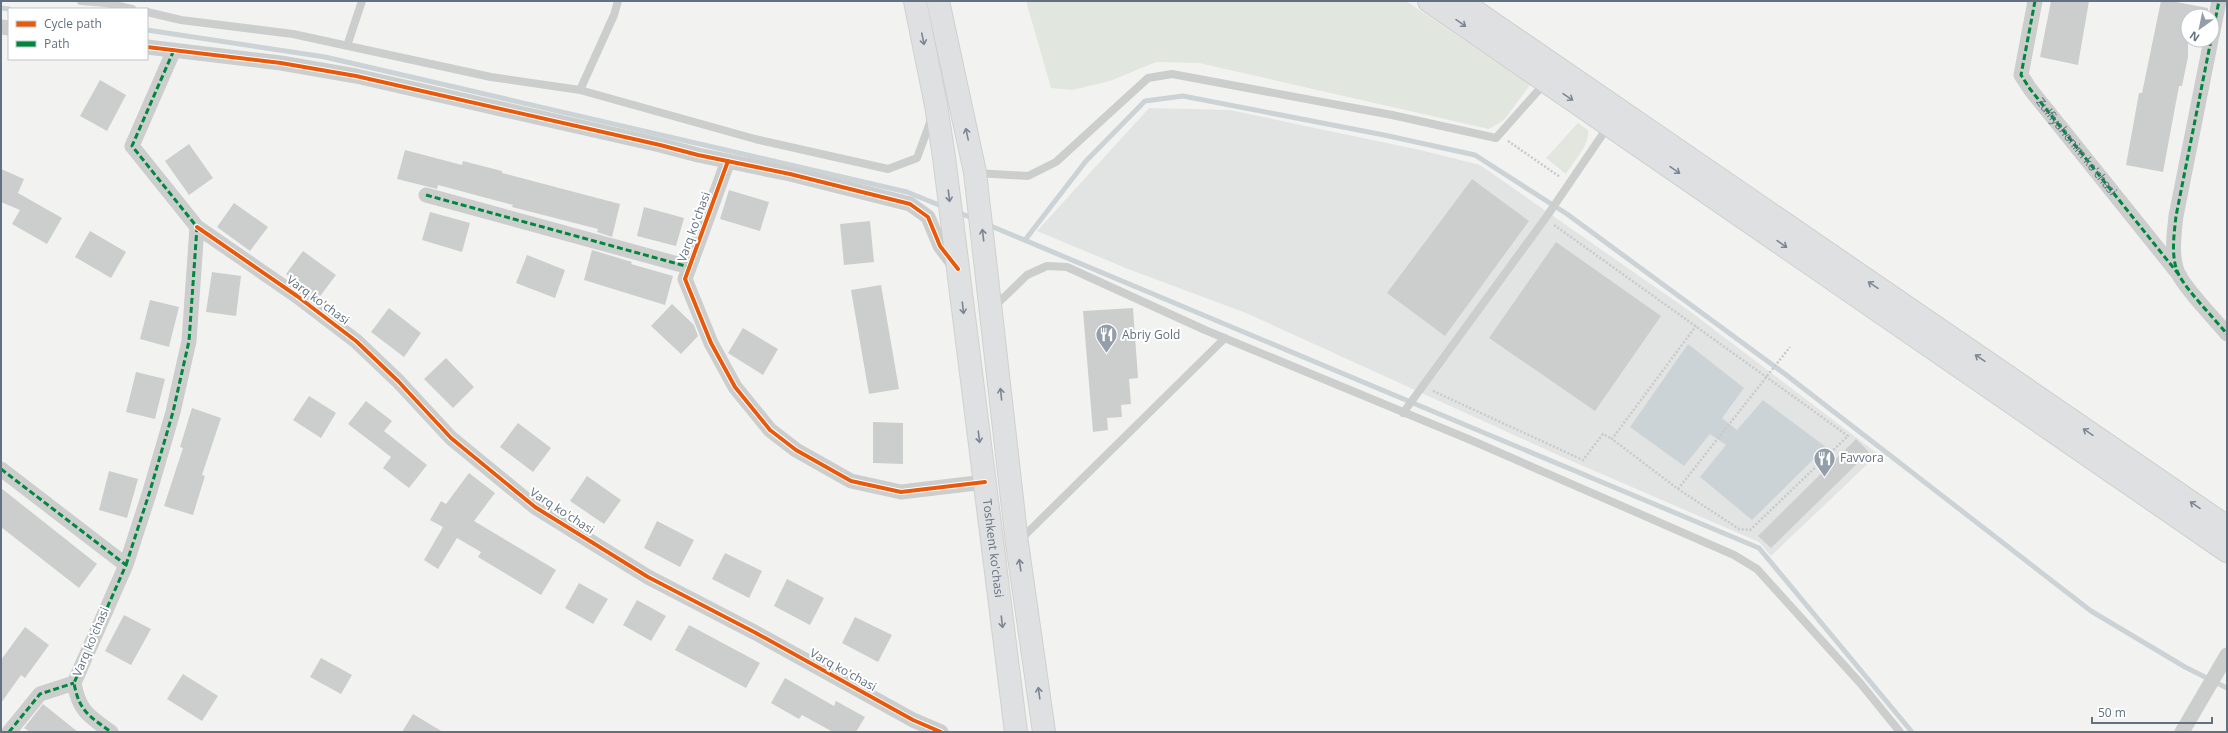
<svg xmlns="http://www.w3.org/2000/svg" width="2228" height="733" font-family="'Open Sans',sans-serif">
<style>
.built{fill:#e2e4e3}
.green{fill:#e1e6de}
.water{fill:#ccd3d6}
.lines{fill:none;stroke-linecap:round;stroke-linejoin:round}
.stream{stroke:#ccd3d6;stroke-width:5}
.building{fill:#cccece}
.secondary-casing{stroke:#cecfcf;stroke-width:24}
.highway-casing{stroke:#d0d0cf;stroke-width:24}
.path{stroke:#c9c9ca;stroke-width:2.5;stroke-dasharray:2 2;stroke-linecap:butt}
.lane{stroke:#cccdcd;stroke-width:8}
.street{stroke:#cccdcd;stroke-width:15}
.secondary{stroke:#dfe0e1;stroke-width:22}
.highway{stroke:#dfe0e1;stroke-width:22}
.quiet{stroke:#00873e;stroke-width:3;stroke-dasharray:6 3;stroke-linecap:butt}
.cycleway-casing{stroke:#fff;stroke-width:6}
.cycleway{stroke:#e8590c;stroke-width:4}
.oneway{stroke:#7b8694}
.labels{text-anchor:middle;stroke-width:4;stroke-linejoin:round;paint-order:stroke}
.street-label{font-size:12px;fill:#627081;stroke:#fff}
.poi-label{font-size:12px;fill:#627081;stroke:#fff;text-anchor:start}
</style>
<rect width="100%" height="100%" fill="#f2f3f0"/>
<path class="built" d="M1149 108 1230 110 1420 150 1480 165 1691 312 1878 454 1771 556 1759 542 1560 456 1246 313 1128 269 1037 231Z"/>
<path class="green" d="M1026 1H1406L1530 85 1504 120 1489 129 1199 63 1156 62 1110 81 1072 90 1051 88Z
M1578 123 1588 130C1590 145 1574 161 1566 174L1546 158Z"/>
<path class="water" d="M1688 344 1744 388 1722 418 1737 430 1763 400 1826 447 1752 520 1700 477 1726 445 1710 434 1684 466 1630 427Z"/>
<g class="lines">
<path class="stream" d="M1 8 9 9
M147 30 325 57 907 192 944 207
M957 212 975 219
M986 224 1759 548 1912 732
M1025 240 1086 161 1145 101 1183 96 1384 135 1475 155 1567 214 1785 374 2091 611 2185 667 2227 688"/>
</g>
<path class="building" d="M2051 1H2089L2078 65 2040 57Z
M2161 1H2171L2208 8 2207 16H2188V57L2182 86H2179L2163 172 2126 165 2139 93H2142Z
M100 80 126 95 107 131 80 116Z
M189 144 213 178 189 195 165 161Z
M405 150 462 165 463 161 502 171V173L620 204 612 237 597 232 598 229 512 207 513 205 438 185 437 189 397 179Z
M1 169 24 179 18 193 62 218 47 244 12 224 20 210 1 202Z
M1472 179 1529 221 1445 336 1387 293Z
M729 190 769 202 760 231 720 219Z
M234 203 268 227 250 251 217 227Z
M644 207 684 218 676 246 637 236Z
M430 212 470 223 462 252 422 240Z
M870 221 874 262 844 265 840 224Z
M90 231 126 252 111 278 75 257Z
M1556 242 1661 316 1595 411 1489 338Z
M592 250 632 262 631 264 673 276 665 305 584 280Z
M303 251 336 275 318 299 286 274Z
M527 255 565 270 555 298 516 283Z
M212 272 241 276 236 316 206 312Z
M881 285 899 389 869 394 851 290Z
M150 300 179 307 169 347 140 339Z
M672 304 694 325 698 336 681 354 651 326Z
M389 308 421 333 404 357 371 332Z
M1133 308 1138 378 1129 379 1131 404 1121 405 1122 417 1107 418 1108 430 1093 432 1083 311Z
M743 328 778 349 763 375 728 353Z
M446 358 474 387 453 408 424 379Z
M136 372 165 379 155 419 126 412Z
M309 396 336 413 321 438 293 420Z
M366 401 392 421 384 431 427 465 409 488 383 468 391 457 348 424Z
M192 408 221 418 202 475 205 476 193 515 164 506 183 448 180 447Z
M873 422 903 423V464L873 463Z
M518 423 551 448 533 472 500 447Z
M1856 439 1869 452 1771 548 1758 536Z
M109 471 138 479 127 518 99 510Z
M469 473 495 493 474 521 556 570 541 595 478 557 481 552 457 538 438 569 424 560 443 527 430 520 441 501 446 504Z
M587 476 621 500 604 524 570 501Z
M1 488 97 564 79 588 1 527Z
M657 521 694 540 680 567 644 548Z
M725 553 762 571 749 598 712 579Z
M787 579 824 598 810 625 774 606Z
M579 583 608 599 593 624 565 608Z
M637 600 666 616 651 641 623 625Z
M124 615 151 629 131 665 105 651Z
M855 617 892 635 878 662 842 643Z
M689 625 760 663 746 688 675 650Z
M25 627 49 645 25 678 21 675 1 703V660Z
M321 658 352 675 341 694 310 677Z
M183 674 218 696 202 721 167 699Z
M785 678 834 706 836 701 865 717 856 732H833L802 715 799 719 771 703Z
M43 704 78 732H30L24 728Z
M413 714 443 732H402Z"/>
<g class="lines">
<defs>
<path id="secondary" d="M1429 1 2227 551
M1460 1 2227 527"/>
<g id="highway">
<path id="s1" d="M915 1 936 105 944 157 1016 732"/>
<path d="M938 1 975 172 1017 543 1044 732"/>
</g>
</defs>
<use href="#secondary" class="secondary-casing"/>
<use href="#highway" class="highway-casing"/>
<path class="path" d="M1508 141 1560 177
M1554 225C1652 295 1750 365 1848 436L1750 530 1739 529 1678 489 1612 439 1696 326
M1433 391 1583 460 1603 434 1612 439
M1678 489 1790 347"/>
<path class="lane" d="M81 1 106 3 132 9
M147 12 181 20 293 34 491 77 580 90 755 139 888 169 917 158 932 117
M347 46 362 1
M580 90 614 15 618 1
M976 173 1028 176 1056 162 1148 78 1172 74 1392 115 1496 138 1545 83
M994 307 1027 275 1047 266 1067 267 1205 330 1473 441 1734 555 1757 569 1861 684 1900 732
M1403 413 1547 216 1609 125
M1019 541 1225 338"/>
<path class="street" d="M2035 1 2021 75 2030 89 2180 276
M1 27 9 28
M2212 36 2219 1
M2211 40 2176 216C2174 235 2170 260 2180 277 2191 295 2213 317 2227 334
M147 47 281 63 356 76 660 145 698 155 790 174 910 204 928 217 940 246 956 267
M728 161 685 279 711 343 735 387 770 430 796 450 851 481 901 492 985 482
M426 195 689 267
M197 227 297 296 356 341 398 381 451 438 535 507 648 577 756 633 913 720 941 732
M1 469 126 565 74 683C79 711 89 716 111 732
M126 565 150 491 173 412 189 341 197 227 132 146 174 50
M9 732 40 694 74 683
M2182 732 2227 655"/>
<use href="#secondary" class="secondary"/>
<use href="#highway" class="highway"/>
<g class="quiet">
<path id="s2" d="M2035 1 2021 75 2030 89 2180 276"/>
<path d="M2212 36 2219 1"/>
<path d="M2211 40 2176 216C2174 235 2170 260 2180 277 2191 295 2213 317 2227 334"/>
<path d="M426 195 689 267"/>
<path d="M1 469 126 565 74 683C79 711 89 716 111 732"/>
<path d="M126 565 150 491 173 412 189 341 197 227 132 146 174 50"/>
<path d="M9 732 40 694 74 683"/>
</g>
<defs>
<path id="cycleway" d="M147 47 281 63 356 76 660 145 698 155 790 174 910 204 928 217 940 246 958 269
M728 161 685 279 711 343 735 387 770 430 796 450 851 481 901 492 985 482
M197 227 297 296 356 341 398 381 451 438 535 507 648 577 756 633 913 720 941 732"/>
</defs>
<use href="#cycleway" class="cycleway-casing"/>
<use href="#cycleway" class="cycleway"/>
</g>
<defs><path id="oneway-shaft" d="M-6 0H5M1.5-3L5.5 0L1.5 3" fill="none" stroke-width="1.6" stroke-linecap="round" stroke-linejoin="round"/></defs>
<g class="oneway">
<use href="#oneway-shaft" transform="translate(1461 23) rotate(35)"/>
<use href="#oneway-shaft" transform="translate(923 39) rotate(78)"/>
<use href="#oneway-shaft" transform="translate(1568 97) rotate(34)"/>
<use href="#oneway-shaft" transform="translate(967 134) rotate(-102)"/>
<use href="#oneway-shaft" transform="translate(1675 170) rotate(35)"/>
<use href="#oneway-shaft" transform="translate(949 196) rotate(83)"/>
<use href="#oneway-shaft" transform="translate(983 235) rotate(-97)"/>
<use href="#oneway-shaft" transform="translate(1782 244) rotate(35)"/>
<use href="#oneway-shaft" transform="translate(1873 285) rotate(-146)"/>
<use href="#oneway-shaft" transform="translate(963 308) rotate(83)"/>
<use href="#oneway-shaft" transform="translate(1980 358) rotate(-146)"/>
<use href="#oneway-shaft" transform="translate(1001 394) rotate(-96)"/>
<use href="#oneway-shaft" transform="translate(2088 432) rotate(-146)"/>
<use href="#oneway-shaft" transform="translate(979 437) rotate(83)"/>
<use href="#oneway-shaft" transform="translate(2195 505) rotate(-146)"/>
<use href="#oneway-shaft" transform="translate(1020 565) rotate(-98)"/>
<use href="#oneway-shaft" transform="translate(1002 622) rotate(83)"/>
<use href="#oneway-shaft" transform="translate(1039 693) rotate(-98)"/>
</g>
<defs>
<symbol id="restaurant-pin" viewBox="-11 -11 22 30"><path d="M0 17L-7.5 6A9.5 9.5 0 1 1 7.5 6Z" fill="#949ea8" stroke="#fff"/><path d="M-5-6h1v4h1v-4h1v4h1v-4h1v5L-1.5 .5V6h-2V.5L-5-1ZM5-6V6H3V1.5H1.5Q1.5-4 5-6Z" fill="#fff"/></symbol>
</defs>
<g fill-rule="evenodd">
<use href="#restaurant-pin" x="1094" y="322" width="25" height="34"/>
<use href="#restaurant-pin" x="1812" y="446" width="25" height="34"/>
</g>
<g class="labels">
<g class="street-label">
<text dy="4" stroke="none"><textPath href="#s2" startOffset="166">Zulfiyahonim ko'chasi</textPath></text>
<text transform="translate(694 227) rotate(-70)" y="4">Varq ko'chasi</text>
<text transform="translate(318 300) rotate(36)" y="4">Varq ko'chasi</text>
<text transform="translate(562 511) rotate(33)" y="4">Varq ko'chasi</text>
<text dy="4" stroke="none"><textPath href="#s1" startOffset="553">Toshkent ko'chasi</textPath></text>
<text transform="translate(91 642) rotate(-67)" y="4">Varq ko'chasi</text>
<text transform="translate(843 670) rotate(29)" y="4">Varq ko'chasi</text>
</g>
<g class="poi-label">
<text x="1122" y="339">Abriy Gold</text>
<text x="1840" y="462">Favvora</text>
</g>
</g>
<rect width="2228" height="733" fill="none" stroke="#627081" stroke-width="4"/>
<rect x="8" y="8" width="140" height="52" fill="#ffffff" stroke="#c0c6cd"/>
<rect x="16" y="21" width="20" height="6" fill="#e8590c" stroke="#c0c6cd"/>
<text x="44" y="28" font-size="12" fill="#627081">Cycle path</text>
<rect x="16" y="41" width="20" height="6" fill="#00873e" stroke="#c0c6cd"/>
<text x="44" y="48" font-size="12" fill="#627081">Path</text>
<g transform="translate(2200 28) rotate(213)"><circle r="19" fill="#ffffff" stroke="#c0c6cd"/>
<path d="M0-3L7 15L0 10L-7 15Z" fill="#949ea8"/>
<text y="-6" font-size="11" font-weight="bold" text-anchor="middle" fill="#627081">N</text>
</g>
<path d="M2092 717v6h120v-6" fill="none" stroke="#627081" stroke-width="2"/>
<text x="2098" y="717" font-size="12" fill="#627081" stroke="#ffffff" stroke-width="3" paint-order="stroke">50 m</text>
</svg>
